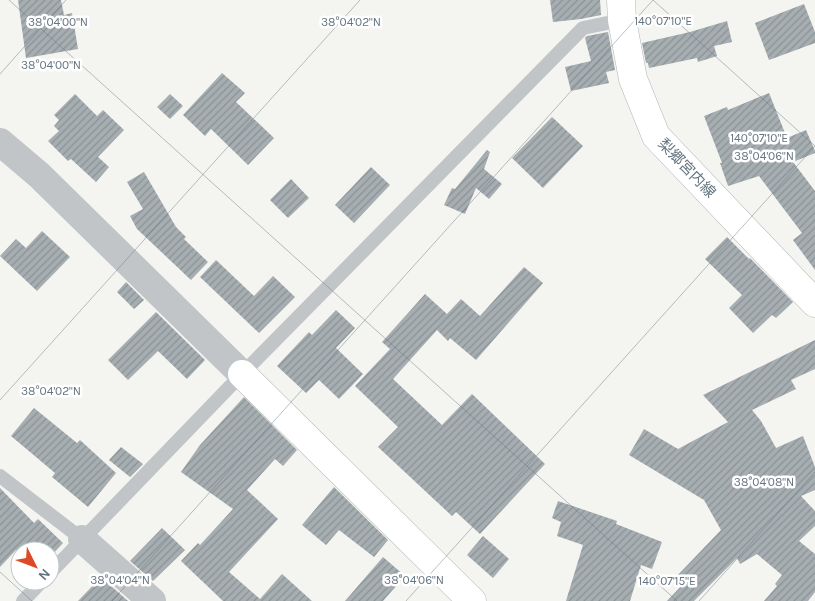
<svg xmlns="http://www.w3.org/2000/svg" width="815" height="601" font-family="Karla,'Noto Sans JP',sans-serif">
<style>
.building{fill:url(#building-hatch)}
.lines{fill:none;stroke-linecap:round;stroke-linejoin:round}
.secondary-casing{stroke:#b2b7ba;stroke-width:29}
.lane{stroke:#c2c5c8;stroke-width:14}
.street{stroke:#c2c5c8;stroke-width:28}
.secondary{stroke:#fff;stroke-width:28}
.ticks{fill:none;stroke:#647580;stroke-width:1;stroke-opacity:0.45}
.labels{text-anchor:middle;stroke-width:5;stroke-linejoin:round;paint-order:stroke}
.street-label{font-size:15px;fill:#647580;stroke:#fff}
.ticks-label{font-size:12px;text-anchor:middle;fill:#647580;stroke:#fff;stroke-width:5;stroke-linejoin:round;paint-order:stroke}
</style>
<defs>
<pattern id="building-hatch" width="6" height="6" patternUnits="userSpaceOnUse" patternTransform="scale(1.25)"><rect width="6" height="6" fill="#a6aeb2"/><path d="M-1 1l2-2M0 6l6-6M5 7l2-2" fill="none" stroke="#8b9296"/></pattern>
</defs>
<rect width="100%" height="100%" fill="#f4f4f0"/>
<path class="building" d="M18 0H61L64 15 72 13 78 49 26 58Z
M550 0H600L601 15 581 19 553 22Z
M804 4 815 32V43L769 60 755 23Z
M727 21 732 42 714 46 717 56 698 62 697 58 649 68 648 63H646L642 43 690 32Z
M608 32 615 70 606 72 609 83 571 91 565 67 591 61 585 38 587 36Z
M222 73 245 93 236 102 274 138 248 165 211 129 205 136 183 115Z
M769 93 787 138 806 130 815 151V153L793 162 815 191V270L793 240 802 233 759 176 728 186 720 163H722L704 116 727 107 728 110Z
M75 94 97 116 103 110 124 130 98 157 109 167 96 182 71 159 68 161 48 141 59 131 54 126 59 120 54 115Z
M170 94 183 106 170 119 157 107Z
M552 117 583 146 543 188 512 158Z
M487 150 490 152 484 169 502 184 489 199 476 188 465 214 444 205 452 188 455 189Z
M371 167 390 185 354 223 335 205Z
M144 172 176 227 186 237 184 239 208 262 191 280 137 229 130 216 143 209 127 182Z
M291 179 309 198 288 218 270 200Z
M42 231 70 257 37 291 0 256 16 239 26 248Z
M727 237 749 259 750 258 793 302 776 318 772 315 753 333 729 308 742 295 705 259Z
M216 260 254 296 273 276 295 297 259 333 200 277Z
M524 267 543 283 476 360 450 338 448 341 437 330 393 379 442 425 472 394 545 464 480 534 456 512 452 516 378 447 398 427 355 386 390 349 382 342 425 294 447 314 461 299 480 316Z
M126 282 144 300 134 309 117 292Z
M336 310 355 328 336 348 363 374 339 399 319 380 306 393 277 366 309 332 312 335Z
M156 312 205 360 187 379 158 351 128 380 108 360Z
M815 340V369L791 380 796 389 752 410 761 421 776 448 803 436 815 467V490L801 496 815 511V526L799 541 815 554V592L808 601H764L777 586 775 584 782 575 757 554 740 564 737 558 694 601H667L685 582 675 578 721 530 704 500 629 455 644 429 678 449 728 422 703 395Z
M244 397 297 450 283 466 275 459 247 490 278 519 229 572 260 599 282 574 312 601H223L181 561 198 543 200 545 233 509 181 472 200 445Z
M34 408 77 443 80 440 116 473 88 507 52 477 55 473 11 436Z
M121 447 143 464 130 477 109 460Z
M334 487 388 540 374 557 339 530 326 545 302 525Z
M0 488 34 523 38 519 63 543 50 557V551H20V554L16 550 0 567Z
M558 501 617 521 616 524 662 542 652 569 641 565 630 601H566L583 545 557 536 561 522 552 518Z
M162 528 185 550 153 581 130 561Z
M483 536 509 559 493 578 467 555Z
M383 557 405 576 383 601H345Z
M101 577 128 601H78Z"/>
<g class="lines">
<defs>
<path id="secondary" d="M621 0 622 20 633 79 656 136 815 303
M242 374 472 601"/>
</defs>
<use href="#secondary" class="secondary-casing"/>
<path class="lane" d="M0 476 82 539
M50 573 242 374 583 28 622 20
M23 601 42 581"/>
<path class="street" d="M0 142 39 175 242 374
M82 539 152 601"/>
<use href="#secondary" class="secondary"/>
</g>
<path class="ticks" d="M9 0 677 601M653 0 815 146M0 74 66 0M0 400 360 0M0 572 32 601M112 601 653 0M406 601 815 146M699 601 815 472"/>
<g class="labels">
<g class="street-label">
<text transform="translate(687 168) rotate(46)" y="5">梨郷宮内線</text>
</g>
</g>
<g class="ticks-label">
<text x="663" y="25">140°07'10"E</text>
<text x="58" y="26">38°04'00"N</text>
<text x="351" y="26">38°04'02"N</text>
<text x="51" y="69">38°04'00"N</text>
<text x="759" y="142">140°07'10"E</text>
<text x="764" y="160">38°04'06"N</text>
<text x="51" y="395">38°04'02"N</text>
<text x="764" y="486">38°04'08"N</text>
<text x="120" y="584">38°04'04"N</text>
<text x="414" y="584">38°04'06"N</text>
<text x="667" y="585">140°07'15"E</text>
</g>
<g transform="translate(35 566) rotate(132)"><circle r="24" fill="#ffffff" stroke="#c1c8cc"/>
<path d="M0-4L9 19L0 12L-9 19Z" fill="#dd4a27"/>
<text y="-8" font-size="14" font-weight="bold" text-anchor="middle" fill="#647580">N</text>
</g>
</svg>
